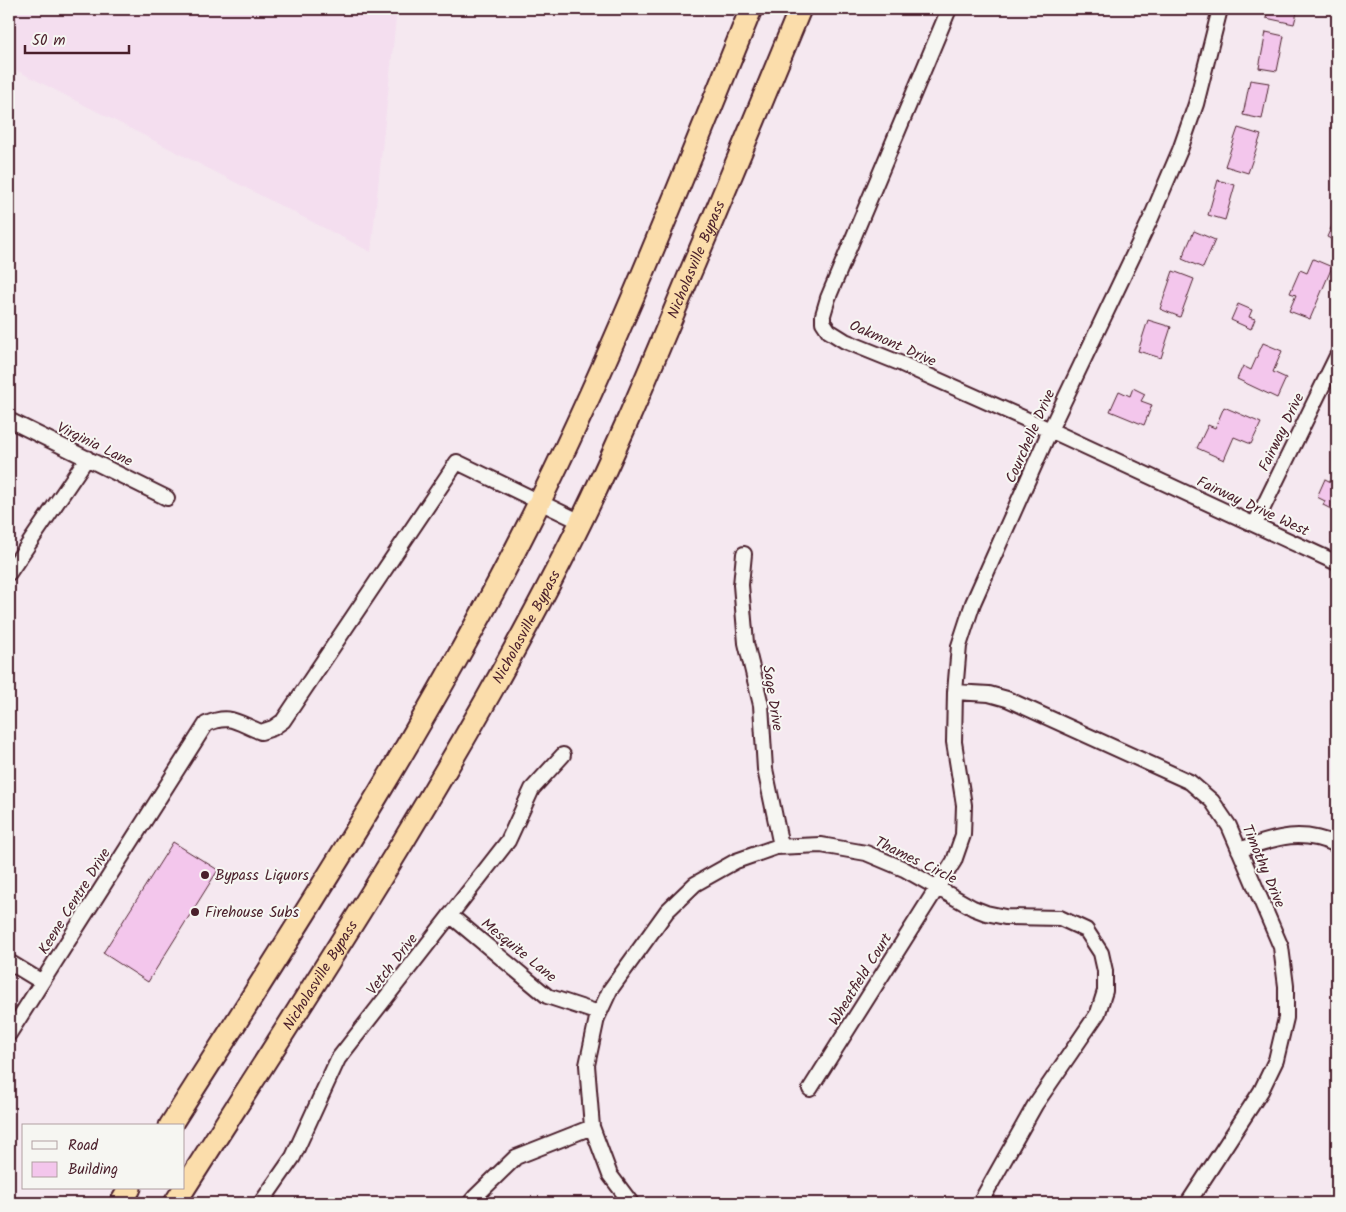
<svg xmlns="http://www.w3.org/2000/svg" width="1346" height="1212" font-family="Kalam,sans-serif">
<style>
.built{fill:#f4deef}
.building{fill:#f3c6ec;stroke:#4a1f2b}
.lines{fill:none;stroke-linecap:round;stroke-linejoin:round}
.minor-casing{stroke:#4a1f2b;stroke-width:18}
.highway-casing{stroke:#4a1f2b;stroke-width:25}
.minor{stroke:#f6f6f2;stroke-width:14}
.highway{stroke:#fbddab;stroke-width:21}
.poi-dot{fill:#4a1f2b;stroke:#f6f6f2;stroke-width:2}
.labels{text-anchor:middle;stroke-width:4;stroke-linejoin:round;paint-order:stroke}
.street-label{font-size:15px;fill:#4a1f2b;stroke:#f6f6f2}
.poi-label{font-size:15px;fill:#4a1f2b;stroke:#f6f6f2;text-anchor:start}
</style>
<rect width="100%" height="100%" fill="#f5e8f0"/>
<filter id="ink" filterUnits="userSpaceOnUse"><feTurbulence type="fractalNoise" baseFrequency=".02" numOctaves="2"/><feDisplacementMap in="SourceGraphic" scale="10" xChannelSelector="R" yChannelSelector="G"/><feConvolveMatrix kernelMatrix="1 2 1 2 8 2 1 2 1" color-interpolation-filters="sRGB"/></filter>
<g filter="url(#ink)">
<path class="built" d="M9 9H397L371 252 20 72 9 69Z"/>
<path class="building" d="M1264 9H1298L1294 24 1266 18 1268 10Z
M1266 32 1284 36 1277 71 1259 68Z
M1250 80 1269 83 1262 119 1243 115Z
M1238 128 1261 135 1248 173 1225 166Z
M1218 180 1235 185 1225 220 1208 215Z
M1337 214V242L1327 237Z
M1194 231 1215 240 1203 268 1182 259Z
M1313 259 1332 267 1310 319 1289 311 1296 295 1290 293 1300 270 1307 273Z
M1173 271 1194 279 1180 317 1160 309Z
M1238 304 1252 310 1249 317 1255 319 1251 329 1231 320Z
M1148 320 1171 327 1161 358 1138 351Z
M1263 343 1282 351 1273 372 1286 378 1277 398 1237 379 1243 366 1251 370Z
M1133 388 1145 394 1141 401 1152 405 1144 425 1110 411 1119 391 1130 396Z
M1224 407 1261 423 1251 444 1234 437 1224 460 1197 448 1208 425 1215 428Z
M1325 479 1337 485V504L1335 503 1333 510 1323 505 1325 501 1317 497Z
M173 842 218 870 148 982 103 953Z"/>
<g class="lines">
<defs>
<path id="minor" d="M949 9 828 298 823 315V322L829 331 845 341 902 364 1050 430 1337 563
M9 420 167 498
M1255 524 1337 356
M744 554 741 585 746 643 761 705 765 769 781 846
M9 573 87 458
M955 692 989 694 1007 699 1190 782 1212 801 1229 826 1281 947 1286 986V1018L1276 1060 1261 1091 1188 1203
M1239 850C1275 838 1300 828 1337 845
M450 915 547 996 599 1013
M9 962 42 982
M9 1034 206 724C231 713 237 723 261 732L273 728 283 721 457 462 581 522
M810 1089 954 861 963 835 964 805 954 742 955 692 959 646 973 603 1051 428 1151 218 1180 150 1196 104 1220 9
M261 1203 293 1157 338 1059 508 841 532 789 563 755
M470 1203 475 1197 516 1157 592 1127
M631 1203 610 1175 592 1127 587 1065 597 1018 610 990 667 911 695 884 736 861 776 847 821 845 866 853 904 869 973 908 986 913 1005 917 1060 918 1086 930 1101 953 1105 971V991L1098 1013 1035 1105 980 1203"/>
<g id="highway">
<path d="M170 1126C295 929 422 735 527 527 612 359 680 183 751 9"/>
<path d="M121 1203 130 1188"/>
<path id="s1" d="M175 1203C307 995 444 789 557 569 606 475 647 377 688 278 726 189 763 99 800 9"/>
</g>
</defs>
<use href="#minor" class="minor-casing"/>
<use href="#highway" class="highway-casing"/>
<use href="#minor" class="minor"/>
<use href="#highway" class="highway"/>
</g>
</g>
<g class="poi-dot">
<circle cx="205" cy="875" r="5"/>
<circle cx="195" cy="912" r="5"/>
</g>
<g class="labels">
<g class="street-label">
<text dy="5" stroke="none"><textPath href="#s1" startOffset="1080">Nicholasville Bypass</textPath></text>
<text transform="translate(893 343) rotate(24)" y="5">Oakmont Drive</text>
<text transform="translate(1281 432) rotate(-64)" y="5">Fairway Drive</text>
<text transform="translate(1030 436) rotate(-66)" y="5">Courchelle Drive</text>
<text transform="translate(95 444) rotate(26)" y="5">Virginia Lane</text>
<text transform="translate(1253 506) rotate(25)" y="5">Fairway Drive West</text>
<text dy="5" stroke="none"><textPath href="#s1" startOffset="675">Nicholasville Bypass</textPath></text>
<text transform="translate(773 698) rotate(81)" y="5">Sage Drive</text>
<text transform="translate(916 860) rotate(26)" y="5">Thames Circle</text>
<text transform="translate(1264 866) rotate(67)" y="5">Timothy Drive</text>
<text transform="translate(74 901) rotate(-58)" y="5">Keene Centre Drive</text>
<text transform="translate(519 950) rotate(39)" y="5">Mesquite Lane</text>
<text transform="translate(392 964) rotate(-52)" y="5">Vetch Drive</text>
<text dy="5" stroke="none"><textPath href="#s1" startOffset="270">Nicholasville Bypass</textPath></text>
<text transform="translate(860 979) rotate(-58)" y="5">Wheatfield Court</text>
</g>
<g class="poi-label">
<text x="215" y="880">Bypass Liquors</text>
<text x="205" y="917">Firehouse Subs</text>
</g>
</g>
<rect width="1346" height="1212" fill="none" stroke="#f6f6f2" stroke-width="30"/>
<rect x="15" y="15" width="1316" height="1182" fill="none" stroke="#4a1f2b" stroke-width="2" filter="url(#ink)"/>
<rect x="22" y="1124" width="162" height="65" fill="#f6f6f2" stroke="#b1a0a2"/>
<rect x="32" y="1141" width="25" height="8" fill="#f6f6f2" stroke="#b1a0a2"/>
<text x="68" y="1150" font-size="15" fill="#4a1f2b">Road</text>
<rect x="32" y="1162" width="25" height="15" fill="#f3c6ec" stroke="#b1a0a2"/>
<text x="68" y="1174" font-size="15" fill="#4a1f2b">Building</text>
<path d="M25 45v8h104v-8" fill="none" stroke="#4a1f2b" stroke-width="2.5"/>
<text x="32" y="45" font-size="15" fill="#4a1f2b" stroke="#f6f6f2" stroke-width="4" paint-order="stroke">50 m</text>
</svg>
